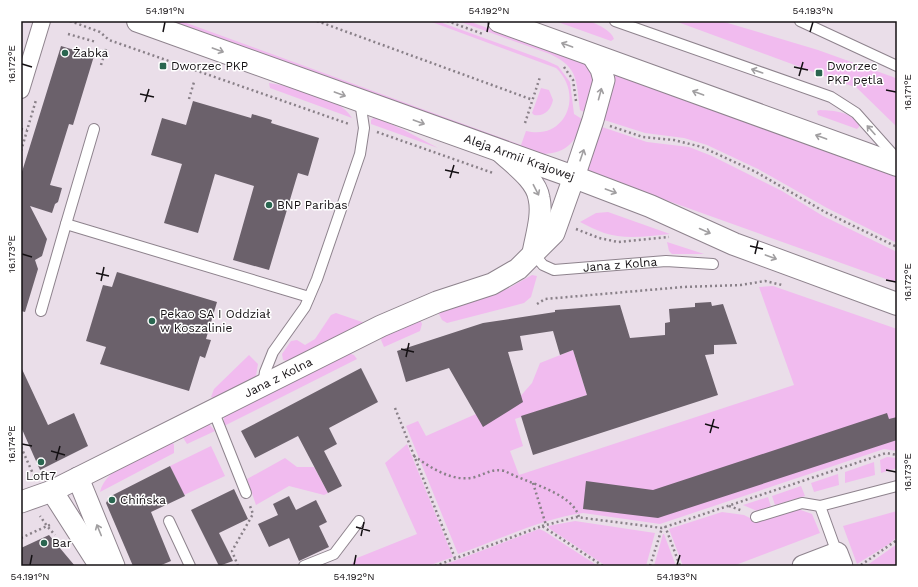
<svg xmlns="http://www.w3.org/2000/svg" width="918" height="587" font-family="'Work Sans',sans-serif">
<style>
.green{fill:#f1bbef}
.building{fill:#6b616b}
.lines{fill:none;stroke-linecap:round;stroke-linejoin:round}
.service-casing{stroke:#8e838d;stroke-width:12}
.pedestrian-casing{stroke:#8e838d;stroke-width:18}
.minor-casing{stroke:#8e838d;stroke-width:23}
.tertiary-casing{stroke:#8e838d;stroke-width:24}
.path{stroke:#898088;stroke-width:2.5;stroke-dasharray:2 3;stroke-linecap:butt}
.service{stroke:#fff;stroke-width:10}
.pedestrian{stroke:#fff;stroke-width:16}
.minor{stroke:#fff;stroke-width:21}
.tertiary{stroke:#fff;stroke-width:22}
.oneway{stroke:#a19fa1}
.ticks{fill:none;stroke:#141013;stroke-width:1.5}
.poi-dot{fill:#2a6650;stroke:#fff;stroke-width:1.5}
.labels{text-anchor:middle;stroke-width:3;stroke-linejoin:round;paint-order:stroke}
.poi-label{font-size:12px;fill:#141013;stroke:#fff;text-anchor:start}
.street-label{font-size:12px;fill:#141013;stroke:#fff}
.neatline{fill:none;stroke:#141013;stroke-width:1.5}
.ticks-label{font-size:10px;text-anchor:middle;fill:#141013}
</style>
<rect width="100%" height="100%" fill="#eadee9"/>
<path class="green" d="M169 21H181L521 145 526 131C566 141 584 94 556 68L429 21H437L547 61 558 66 570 82 574 114 585 121C574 142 568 153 542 154Z
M458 21H468L586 63 596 81 588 114 580 110C576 83 580 68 550 54Z
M555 21C566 21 578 19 588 21 596 23 612 31 614 39L611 41Z
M675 21H721L818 50 893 77 897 79V127L857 88Z
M617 75 897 176V243L827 208 758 169 707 145 684 138 645 133 601 119 613 78Z
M269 83C294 87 338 95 352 118L270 88Z
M541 88 549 90 553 100C551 109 545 117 534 115L532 113Z
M820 110C836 111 848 111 859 124V127L857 129 818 115 817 111Z
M375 117 404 130 438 148 371 124V120Z
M599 126 647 142 689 147 712 156 782 191 823 216 897 252V283L590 173 587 168Z
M608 212 670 234C648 236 625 240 604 233 596 230 588 226 580 222L596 213Z
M667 242 704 254H672L669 251Z
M532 275 537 276 531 297 524 303 447 323 442 320 438 312 507 289Z
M773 286 897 329V451L884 449 660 524 583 513C540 519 499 540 458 554L406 426 418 421 426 436 476 414 517 400 532 383 540 363 573 350 587 395 515 419 523 446 510 451 519 475 794 385 759 287Z
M336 313 365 323 288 361 283 360 282 354 291 341 297 340 305 345 315 339 331 315Z
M420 319 422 324 420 331 384 347 381 340 383 336Z
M348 353 354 355 357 359 224 426V415Z
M249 355 258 364 256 376 214 398 211 397 214 389Z
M208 423 215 431 187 444 182 436Z
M172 441 174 445V453L100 492C106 466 150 452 172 441Z
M407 444 453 557 428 566H350L357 558 417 534 385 463Z
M211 446 225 476 184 495 170 466Z
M887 457 897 458V468L881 473 880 460Z
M285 458 297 467H314L328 493 324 495 289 486 256 505 247 479Z
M874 462 875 475 845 483V472Z
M838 474 839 485 814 492 811 483Z
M801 486 805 496 775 505 772 496Z
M768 497 771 507 757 511 743 505Z
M798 509 812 514 820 533 733 566H683L669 529 722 512 744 515 758 522Z
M897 511V537L889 544 857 564 843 526Z
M575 521 655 533 646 566H606L550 529 548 526Z
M539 529 544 531 598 566H441Z
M663 534H664L676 566H654Z
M897 544V566H866Z"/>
<path class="building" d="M61 46 94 56 73 125 69 124 50 185 62 188 58 202 55 204 52 213 30 206 47 239 42 256 35 260 38 269 25 312 21 311V175Z
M193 101 251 118 252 114 272 120 271 123 319 138 308 176 298 173 269 270 233 260 254 186 215 174 198 233 164 223 182 164 151 155 162 118 186 125Z
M117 272 217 302 206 339 211 340 205 358 200 356 189 391 100 364 106 347 86 341 103 285 112 287Z
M711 302 712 306 723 304 737 344 714 345V354L705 355 718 395 533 455 521 416 587 395 573 350 560 355 553 331 520 336 523 350 508 352 523 402 483 427 449 368 406 382 397 351 483 323 555 312V310L620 305 630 338 665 335V323L670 322 669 309 695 307V303Z
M21 367 48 425 74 413 88 446 40 470 21 427Z
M361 368 378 402 329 428 337 444 324 451 342 486 328 493 298 436 255 458 241 431Z
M887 413 889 419 897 417V440L658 518 583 509 586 481 653 490Z
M170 466 185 496 151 512 171 561 159 566H133L106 503 109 497Z
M234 489 248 519 219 533 233 561 219 566 191 510Z
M289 496 296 510 316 500 327 522 319 526 329 547 299 561 289 538 269 547 258 524 278 515 273 504Z
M49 535 75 566H21V548Z"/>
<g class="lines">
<defs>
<g id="service">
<path d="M615 21 831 97 856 113 897 159"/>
<path d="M800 21 897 66"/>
<path d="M94 129 66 224 309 297"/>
<path id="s1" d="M533 253 543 265 554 270 666 261 713 264"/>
<path d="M41 311 66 224"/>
<path d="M263 385 265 372 273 352 305 307 317 279 360 154 364 128 360 101"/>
<path d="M213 410 246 493"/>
<path d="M756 517 802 503 820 506"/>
<path d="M169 521 190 566"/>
<path d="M837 553 820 506 897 486"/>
<path d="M304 566 334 554 359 521"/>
</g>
<path id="pedestrian" d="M21 90 42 21"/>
<g id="minor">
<path d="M500 151C513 164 536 179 539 198 543 215 536 236 533 253"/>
<path d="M78 478 114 566"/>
<path d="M52 491 100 566"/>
<path id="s2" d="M21 502 52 491 381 326 437 302 492 284 518 269 554 233 574 177 593 120 604 80 601 69 592 55"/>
<path d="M803 566 837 553 842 566"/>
</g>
<g id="tertiary">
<path id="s3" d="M138 21 574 177 650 206 734 244 897 304"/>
<path d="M499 21 897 165"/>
</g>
</defs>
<use href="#service" class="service-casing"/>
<use href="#pedestrian" class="pedestrian-casing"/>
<use href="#minor" class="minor-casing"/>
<use href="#tertiary" class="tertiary-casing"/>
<path class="path" d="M70 21 100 32 109 40 349 124
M317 21 533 100
M447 21 483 34
M68 34 96 42
M101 65 106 49
M564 67 573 80 576 101
M189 99 194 82
M525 123 540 77
M610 126 643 137 674 140 702 147 756 172 825 212 897 247
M21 129 27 130
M377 132 493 173
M21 151 36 100
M576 229 599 238 618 242 669 237
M537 304 545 299 683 287 741 285 765 281 782 285
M395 408 455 558
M21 447 34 476
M414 456C431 468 454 483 475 477 486 474 492 468 505 471 526 483 572 492 579 517
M533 483 546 525
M729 506 743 511
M50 525 47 526 55 535
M542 526 576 517 662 528 886 453 897 455
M665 526 680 566
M21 538 47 526 40 516
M861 565 897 540
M238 566 232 551 253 514 250 506
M435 566 542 526 603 566
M650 566 662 528"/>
<use href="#service" class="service"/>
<use href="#pedestrian" class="pedestrian"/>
<use href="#minor" class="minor"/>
<use href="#tertiary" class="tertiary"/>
</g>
<defs><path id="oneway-shaft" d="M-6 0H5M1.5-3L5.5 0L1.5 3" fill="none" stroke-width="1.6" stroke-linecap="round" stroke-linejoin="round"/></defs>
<g class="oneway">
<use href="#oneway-shaft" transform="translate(567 45) rotate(-160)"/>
<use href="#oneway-shaft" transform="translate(218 50) rotate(20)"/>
<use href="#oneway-shaft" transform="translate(757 71) rotate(-161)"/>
<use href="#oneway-shaft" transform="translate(698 93) rotate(-160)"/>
<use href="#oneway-shaft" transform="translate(340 94) rotate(20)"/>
<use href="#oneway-shaft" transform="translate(600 94) rotate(-75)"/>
<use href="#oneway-shaft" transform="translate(419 122) rotate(20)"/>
<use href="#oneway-shaft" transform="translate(871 130) rotate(-132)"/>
<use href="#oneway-shaft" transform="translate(821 137) rotate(-160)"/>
<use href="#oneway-shaft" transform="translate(582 155) rotate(-71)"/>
<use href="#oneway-shaft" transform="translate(536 190) rotate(63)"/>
<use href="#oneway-shaft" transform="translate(611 191) rotate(20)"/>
<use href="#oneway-shaft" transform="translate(705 231) rotate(24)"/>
<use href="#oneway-shaft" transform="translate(771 257) rotate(20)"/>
<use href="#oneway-shaft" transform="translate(99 530) rotate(-112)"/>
</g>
<path class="ticks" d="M163 32 165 22M487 32 489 22M810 32 813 22M22 64 32 67M794 67 808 70M799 76 803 62M886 90 896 92M140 94 154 97M145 102 149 89M445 170 459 173M450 178 454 165M750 246 763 249M22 254 32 257M755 254 758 241M96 273 109 276M886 280 896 282M101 281 104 267M401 349 414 352M406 357 409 343M705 424 719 428M710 433 714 419M22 444 32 446M51 451 65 455M56 460 60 446M886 470 896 472M356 527 370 531M361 536 364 522M30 565 32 555M354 565 356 555M677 565 680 555"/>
<g class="poi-dot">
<circle cx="65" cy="53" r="4"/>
<rect x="159" y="62" width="8" height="8" rx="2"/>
<rect x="815" y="69" width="8" height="8" rx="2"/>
<circle cx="269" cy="205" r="4"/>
<circle cx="152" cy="321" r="4"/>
<circle cx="41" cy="462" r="4"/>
<circle cx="112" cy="500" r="4"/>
<circle cx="44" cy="543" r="4"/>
</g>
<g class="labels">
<g class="poi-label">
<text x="73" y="57">Żabka</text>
<text x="171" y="70">Dworzec PKP</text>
<text x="827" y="70">Dworzec<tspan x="827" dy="14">PKP pętla</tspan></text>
<text x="277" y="209">BNP Paribas</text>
<text x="160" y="318">Pekao SA I Oddział<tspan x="160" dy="14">w Koszalinie</tspan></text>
<text x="41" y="480" text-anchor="middle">Loft7</text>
<text x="120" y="504">Chińska</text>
<text x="52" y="547">Bar</text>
</g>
<g class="street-label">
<text dy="4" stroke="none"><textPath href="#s3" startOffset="405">Aleja Armii Krajowej</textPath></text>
<text dy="4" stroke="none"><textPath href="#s1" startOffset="94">Jana z Kolna</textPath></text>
<text dy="4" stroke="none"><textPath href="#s2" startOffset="286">Jana z Kolna</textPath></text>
</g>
</g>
<rect width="918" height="587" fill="none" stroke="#ffffff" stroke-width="44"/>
<rect x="22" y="22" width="874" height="543" class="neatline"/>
<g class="ticks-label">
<text x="165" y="14">54.191°N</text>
<text x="489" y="14">54.192°N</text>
<text x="813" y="14">54.193°N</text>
<text transform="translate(11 64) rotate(-90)" y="4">16.172°E</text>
<text transform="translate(907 92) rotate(-90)" y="4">16.171°E</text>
<text transform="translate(11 254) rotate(-90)" y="4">16.173°E</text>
<text transform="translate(907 282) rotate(-90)" y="4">16.172°E</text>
<text transform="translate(11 444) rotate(-90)" y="4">16.174°E</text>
<text transform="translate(907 472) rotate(-90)" y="4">16.173°E</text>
<text x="30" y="580">54.191°N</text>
<text x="354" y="580">54.192°N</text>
<text x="677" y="580">54.193°N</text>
</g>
</svg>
